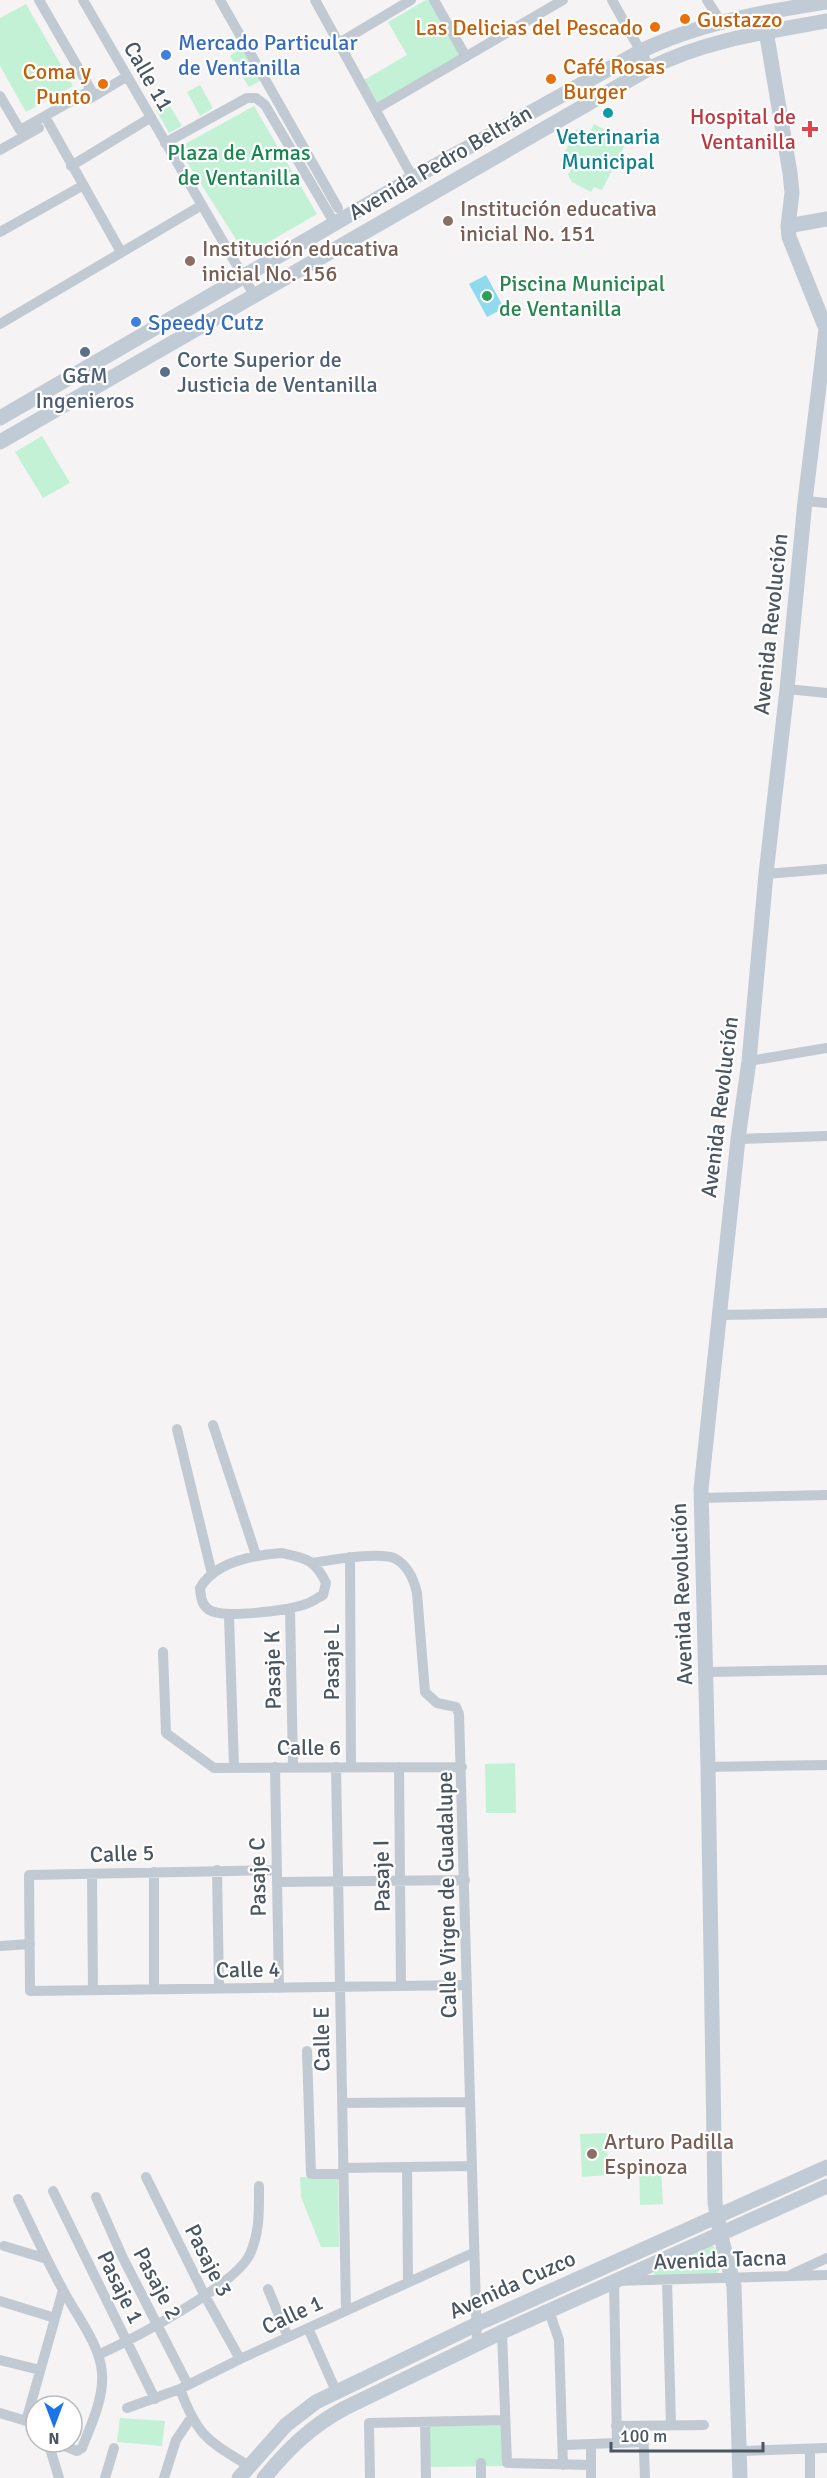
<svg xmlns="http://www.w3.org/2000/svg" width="827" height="2478" font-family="Signika,sans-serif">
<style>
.green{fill:#c3f1d5}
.water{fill:#90daee}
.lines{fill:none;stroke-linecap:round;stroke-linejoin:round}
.street{stroke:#c1cad2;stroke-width:10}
.secondary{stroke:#c1cbd6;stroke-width:15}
.food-dot{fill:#e8710a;stroke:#fff;stroke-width:2}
.shop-dot{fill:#3f7fe0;stroke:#fff;stroke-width:2}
.culture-dot{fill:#0f9aa8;stroke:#fff;stroke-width:2}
.health-dot{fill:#e0444e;stroke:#fff;stroke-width:2}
.education-dot{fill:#8d6e63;stroke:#fff;stroke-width:2}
.leisure-dot{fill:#2e9e5b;stroke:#fff;stroke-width:2}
.service-dot{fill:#5c6f8a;stroke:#fff;stroke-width:2}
.labels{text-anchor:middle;stroke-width:4.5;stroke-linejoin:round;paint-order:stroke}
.food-label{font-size:22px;fill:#c56008;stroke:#fff;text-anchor:start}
.shop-label{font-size:22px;fill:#366cbe;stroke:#fff;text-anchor:start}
.street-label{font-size:22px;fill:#4a5661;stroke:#fff}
.health-label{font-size:22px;fill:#be3a42;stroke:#fff;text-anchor:end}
.culture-label{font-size:22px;fill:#0d838f;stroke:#fff}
.park-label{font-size:22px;fill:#17864f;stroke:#fff}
.education-label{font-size:22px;fill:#785e54;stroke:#fff;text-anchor:start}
.leisure-label{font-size:22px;fill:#27864d;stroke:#fff;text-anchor:start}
.service-label{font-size:22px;fill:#4e5e75;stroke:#fff;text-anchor:start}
</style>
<rect width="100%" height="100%" fill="#f5f3f3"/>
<path class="green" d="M426 0H429L461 55 378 103 364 80 407 55 388 22Z
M26 4 73 86 26 112 0 66V18Z
M245 44 265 78 249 87 230 56Z
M200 85 213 108 200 116 187 92Z
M168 103 182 126 169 133 156 110Z
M254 106 317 214 246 255 178 148Z
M594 124 627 141 602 190 594 187 591 192 572 182 568 175 572 167 560 161 577 129 589 134Z
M42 436 70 483 43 498 15 452Z
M515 1763 516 1813H486L485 1764Z
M607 2133 608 2175 582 2177 580 2134Z
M661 2166 663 2204 640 2205 639 2167Z
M300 2177H338L339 2247H321L301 2197Z
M710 2244 717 2249 720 2269 716 2274 654 2279V2270Z
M120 2418 165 2421 162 2446 117 2442Z
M502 2423 503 2466 428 2467 427 2424Z"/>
<path class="water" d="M486 275 504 308 487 317 469 284Z"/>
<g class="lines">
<path class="street" d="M83 0 254 295
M220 0 338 208
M315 0 413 178
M434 0 466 57
M612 0 650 68
M707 0 721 22
M339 43 411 0
M0 96 20 130 91 90 39 0
M86 101 126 77
M376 109 563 0
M48 122 121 252
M165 143 247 98H256L265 105 335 224
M0 150 39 128
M71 166 150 118
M0 232 82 186
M0 324 202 205
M805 501 827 503
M787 689 827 693
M766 874 827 869
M749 1061 827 1048
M738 1139 827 1136
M719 1315 827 1313
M213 1425 256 1555
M177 1429 212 1574
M701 1498 827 1495
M281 1553C305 1558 315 1559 326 1583L323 1595C317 1598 312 1602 306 1604 288 1610 222 1620 208 1609 201 1604 201 1596 200 1588 215 1562 254 1555 281 1553Z
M350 1557 351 1767
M312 1563C329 1560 379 1552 394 1558 407 1564 414 1580 417 1593L425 1692 437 1703 456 1707 459 1714 477 2344
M290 1608 293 1767
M229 1616 234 1767
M163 1652 166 1733 214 1768 462 1767
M706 1672 827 1670
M275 1767 279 1988
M336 1767 346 2310
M399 1767 401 1986
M708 1767 827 1765
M217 1870 219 1988
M277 1870 29 1875 30 1991 467 1985
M92 1874 93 1990
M277 1882 465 1880
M0 1946 30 1944
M154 1989V1872
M307 2051 311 2174H343
M342 2103 470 2102
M407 2167 408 2282
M343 2168 471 2166
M146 2177 205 2296 240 2359
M53 2191 155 2399
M96 2197 123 2258 188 2385
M18 2199C33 2230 47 2261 63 2290 76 2315 100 2344 102 2373 104 2398 91 2425 82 2448L77 2451 55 2442
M4 2246 47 2259
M792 2274 827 2258
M667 2280 671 2425
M268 2289 288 2337
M0 2301 55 2318
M549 2311 559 2340 563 2465
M308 2328 336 2391
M502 2332 507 2463 591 2465
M98 2355C133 2339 235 2286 250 2254 260 2232 259 2209 259 2186
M0 2360 40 2370
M180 2389C198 2437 207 2440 249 2466
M127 2408 180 2389 240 2359 473 2253
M0 2413 36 2424
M26 2421 63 2290
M425 2422 426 2478
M616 2426 704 2425
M643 2426 645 2478
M48 2442 59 2478
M617 2443 614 2281 827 2275
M564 2445 644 2442
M810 2449V2478
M740 2451 827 2448
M481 2463V2478
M105 2478 114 2448
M164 2478 176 2440 191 2418
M370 2478 369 2423 505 2420
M591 2478V2444"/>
<path class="secondary" d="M788 226 827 219
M0 418 413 178 641 51C699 23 763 12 827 2
M0 442 650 68C706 40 766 32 827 21
M239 2478 286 2425 316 2402 475 2325 827 2167
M264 2478C288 2449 311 2426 345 2408L502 2332 827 2186
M740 2478 734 2286 720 2233 715 2202 708 1767 701 1489 738 1139 749 1061 766 874 787 689 805 501 826 329 789 237 788 226 792 193 790 173 763 13"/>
</g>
<g class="food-dot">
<circle cx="685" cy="19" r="6"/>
<circle cx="655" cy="27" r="6"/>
<circle cx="551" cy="79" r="6"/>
<circle cx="103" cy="84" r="6"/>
</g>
<g class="shop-dot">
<circle cx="166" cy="55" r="6"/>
<circle cx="136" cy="322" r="6"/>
</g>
<circle class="culture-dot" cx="608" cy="113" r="6"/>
<path class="health-dot" d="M807 120h6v6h6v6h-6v6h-6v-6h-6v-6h6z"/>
<g class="education-dot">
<circle cx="448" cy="221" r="6"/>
<circle cx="190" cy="261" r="6"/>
<circle cx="592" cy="2154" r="6"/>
</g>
<circle class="leisure-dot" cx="487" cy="296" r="6"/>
<g class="service-dot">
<circle cx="85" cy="352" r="6"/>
<circle cx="165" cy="372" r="6"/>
</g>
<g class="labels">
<g class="food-label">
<text x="697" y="27">Gustazzo</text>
<text x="643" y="35" text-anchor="end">Las Delicias del Pescado</text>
<text x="563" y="74">Café Rosas<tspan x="563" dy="25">Burger</tspan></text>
<text x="91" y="79" text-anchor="end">Coma y<tspan x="91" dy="25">Punto</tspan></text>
</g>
<g class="shop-label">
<text x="178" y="50">Mercado Particular<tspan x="178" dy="25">de Ventanilla</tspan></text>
<text x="148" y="330">Speedy Cutz</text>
</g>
<g class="street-label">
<text transform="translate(149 76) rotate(60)" y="8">Calle 11</text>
<text transform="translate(440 162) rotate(-30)" y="8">Avenida Pedro Beltrán</text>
<text transform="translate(770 624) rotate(-84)" y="8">Avenida Revolución</text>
<text transform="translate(719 1107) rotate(-83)" y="8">Avenida Revolución</text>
<text transform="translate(681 1594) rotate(-92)" y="8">Avenida Revolución</text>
<text transform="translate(331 1662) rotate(-90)" y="8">Pasaje L</text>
<text transform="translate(272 1670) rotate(-91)" y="8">Pasaje K</text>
<text x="309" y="1755">Calle 6</text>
<text transform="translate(122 1853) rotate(-2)" y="8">Calle 5</text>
<text transform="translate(381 1876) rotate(-91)" y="8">Pasaje I</text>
<text transform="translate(257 1877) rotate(-91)" y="8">Pasaje C</text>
<text transform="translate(446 1895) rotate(-91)" y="8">Calle Virgen de Guadalupe</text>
<text transform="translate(248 1969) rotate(-1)" y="8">Calle 4</text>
<text transform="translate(321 2039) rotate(-91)" y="8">Calle E</text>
<text transform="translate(720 2259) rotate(-2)" y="8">Avenida Tacna</text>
<text transform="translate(209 2260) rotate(63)" y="8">Pasaje 3</text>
<text transform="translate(158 2283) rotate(62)" y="8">Pasaje 2</text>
<text transform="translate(512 2284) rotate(-24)" y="8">Avenida Cuzco</text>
<text transform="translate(121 2287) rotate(64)" y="8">Pasaje 1</text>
<text transform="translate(292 2314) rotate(-25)" y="8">Calle 1</text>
</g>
<g class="health-label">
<text x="796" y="124">Hospital de<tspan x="796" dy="25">Ventanilla</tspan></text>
</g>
<g class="culture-label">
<text x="608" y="144">Veterinaria<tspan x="608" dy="25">Municipal</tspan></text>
</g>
<g class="park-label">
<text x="239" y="160">Plaza de Armas<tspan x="239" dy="25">de Ventanilla</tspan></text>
</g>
<g class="education-label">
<text x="460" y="216">Institución educativa<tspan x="460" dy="25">inicial No. 151</tspan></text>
<text x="202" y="256">Institución educativa<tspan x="202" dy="25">inicial No. 156</tspan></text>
<text x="604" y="2149">Arturo Padilla<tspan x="604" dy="25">Espinoza</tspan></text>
</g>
<g class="leisure-label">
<text x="499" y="291">Piscina Municipal<tspan x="499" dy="25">de Ventanilla</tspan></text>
</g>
<g class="service-label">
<text x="177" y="367">Corte Superior de<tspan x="177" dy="25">Justicia de Ventanilla</tspan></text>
<text x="85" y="383" text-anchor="middle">G&amp;M<tspan x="85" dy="25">Ingenieros</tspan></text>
</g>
</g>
<g transform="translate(54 2424) rotate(180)"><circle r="28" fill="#ffffff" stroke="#b7bbc0" stroke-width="1.5"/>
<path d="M0-4.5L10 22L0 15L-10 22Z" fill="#1a73e8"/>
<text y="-9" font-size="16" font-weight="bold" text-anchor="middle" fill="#4a5661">N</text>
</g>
<path d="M611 2442v9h152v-9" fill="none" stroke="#4a5661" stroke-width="3"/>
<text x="620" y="2442" font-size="18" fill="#4a5661" stroke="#ffffff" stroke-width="4.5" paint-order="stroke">100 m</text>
</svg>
